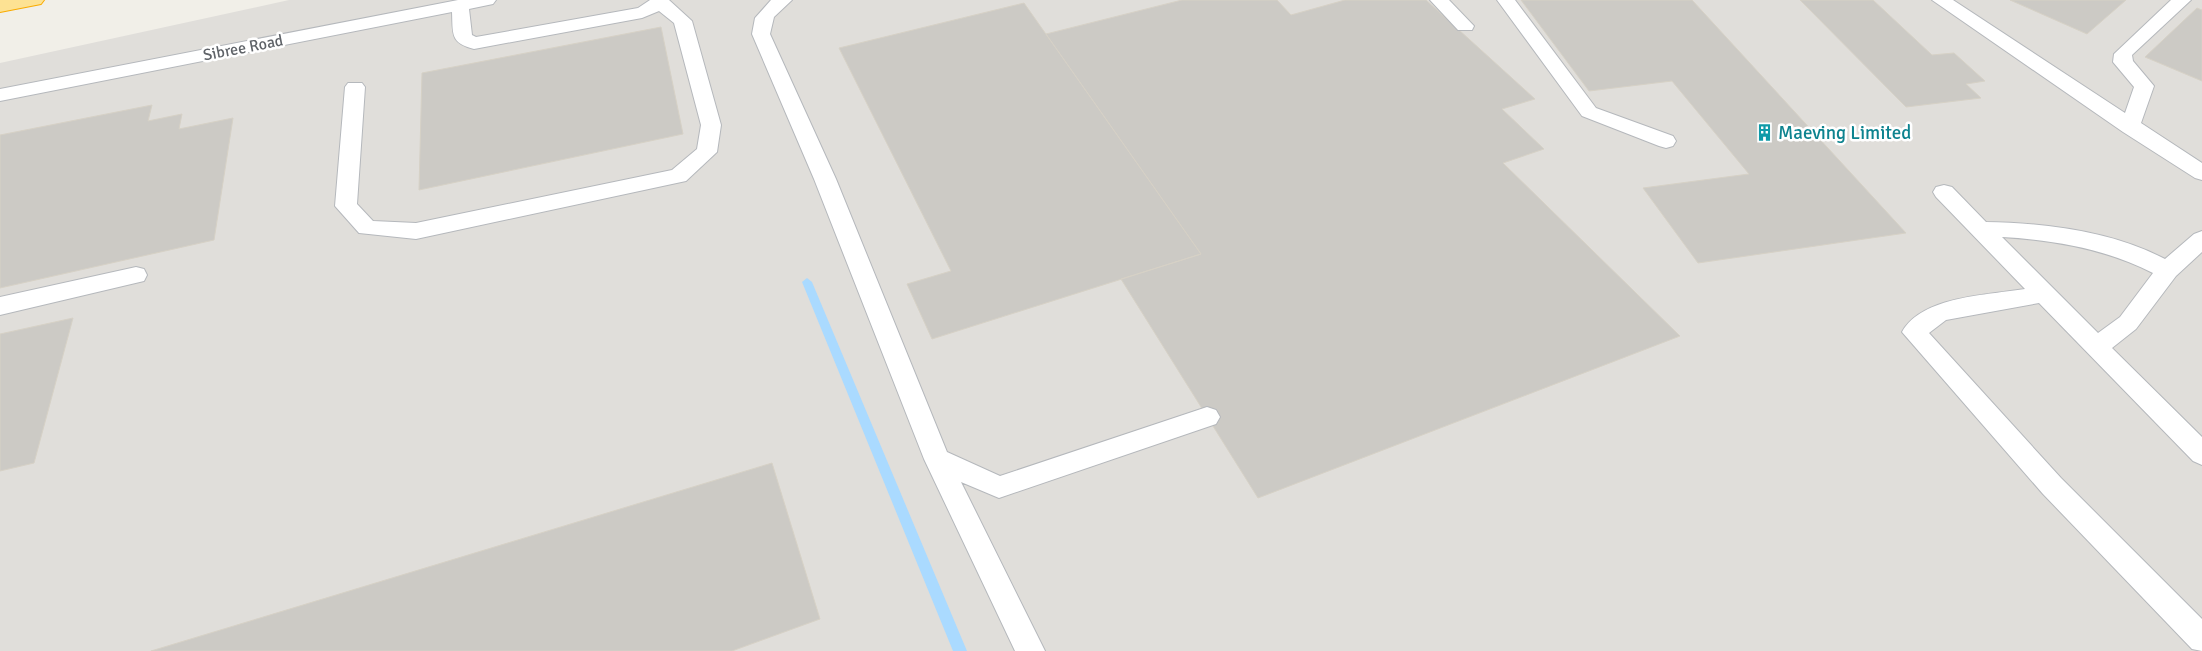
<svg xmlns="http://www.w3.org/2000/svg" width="2202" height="651" font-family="Signika,sans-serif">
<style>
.industrial{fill:#e0deda}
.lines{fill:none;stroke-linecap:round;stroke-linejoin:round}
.stream{fill:#aadaff;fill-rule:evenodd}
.building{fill:#cccac5;stroke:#d6d1c6}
.lane-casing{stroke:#b5b8bc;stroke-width:2}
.highway-casing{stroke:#f9ab00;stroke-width:2}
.lane{fill:#fff;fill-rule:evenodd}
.highway{fill:#fde293;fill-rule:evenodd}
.labels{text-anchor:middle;stroke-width:5;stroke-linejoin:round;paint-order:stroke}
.far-street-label{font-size:16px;fill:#5f6368;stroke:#fff}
.culture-label{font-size:19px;fill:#0d838f;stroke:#fff;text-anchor:start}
</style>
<rect width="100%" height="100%" fill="#f1efe8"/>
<path class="industrial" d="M289 0H2202V651H0V63Z"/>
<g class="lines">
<path class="stream" d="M807 278 812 282 967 651H953L802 282Z"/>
</g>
<path class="building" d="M1182 0H1277L1291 15 1345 0H1426L1535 99 1502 109 1544 149 1503 163 1680 336 1258 498 1121 279 1201 254 1046 34Z
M1521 0H1692L1906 233 1698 263 1643 188 1749 174 1672 81 1589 91Z
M1800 0H1873L1932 55 1954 53 1985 81 1966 84 1981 98 1906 107Z
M2010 0H2126L2087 34Z
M1024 3 1201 254 932 339 907 284 951 271 839 48Z
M2197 8 2202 10V81L2145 57Z
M661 27 683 134 419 190 422 73Z
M152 105 148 121 182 114 179 129 233 118 214 240 0 288V135Z
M73 318 34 463 0 471V334Z
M772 463 820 619 732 651H151Z"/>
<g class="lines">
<defs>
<path id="lane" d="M458 0H496L493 4 469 9 472 35 476 37 638 8 650 0H669L692 21 721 125 717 152 686 181 416 239 359 233 335 206 345 87 348 83H362L365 87 357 204 373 221 416 223 672 170 697 149 701 125 674 23 659 11 642 18 474 49C450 43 453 34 452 12L0 101V89Z
M771 0H792L774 17 770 34 836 179 947 452 1000 476 1207 407 1216 410 1220 417 1216 424 999 498 961 482 1045 651H1015L924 459 814 179 752 34 755 18Z
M1430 0H1449L1474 26 1472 30H1458Z
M1497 0H1515L1596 108 1673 136 1676 141 1673 146 1666 148 1659 146 1582 116Z
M1932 0H1953L2125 113 2134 87 2113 62 2114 54 2171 0H2191L2132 55 2133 61 2154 86 2141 123 2202 163V180L2195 178 2123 132Z
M1944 185 1952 187 1986 222C2047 223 2111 231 2165 259L2194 234 2202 231V252L2176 276 2136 329 2112 348 2202 437V465L2193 461 2039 303 1946 320 1929 333 2061 478 2202 619V651L2192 649 2043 494 1902 332C1922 296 1988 295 2025 289L1936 197 1933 192 1936 187ZM2002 237C2055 240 2106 249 2153 273L2120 317 2098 333Z
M136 267 144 269 147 275 144 281 0 315V297Z"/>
<path id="highway" d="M0 0H44L41 4 0 12Z"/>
</defs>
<use href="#lane" class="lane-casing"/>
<use href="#highway" class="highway-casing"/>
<use href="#lane" class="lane"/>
<use href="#highway" class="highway"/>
</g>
<defs>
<symbol id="building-bare" viewBox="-9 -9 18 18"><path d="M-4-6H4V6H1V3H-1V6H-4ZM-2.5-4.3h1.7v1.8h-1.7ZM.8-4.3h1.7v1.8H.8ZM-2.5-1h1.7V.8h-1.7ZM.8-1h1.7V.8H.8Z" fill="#0f9aa8" stroke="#fff" stroke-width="2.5" paint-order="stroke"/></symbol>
</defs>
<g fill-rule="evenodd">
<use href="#building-bare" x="1752" y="120" width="25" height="25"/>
</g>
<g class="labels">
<g class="far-street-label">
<text transform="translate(243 47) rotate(-11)" y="6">Sibree Road</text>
</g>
<g class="culture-label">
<text x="1778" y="139">Maeving Limited</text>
</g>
</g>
</svg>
